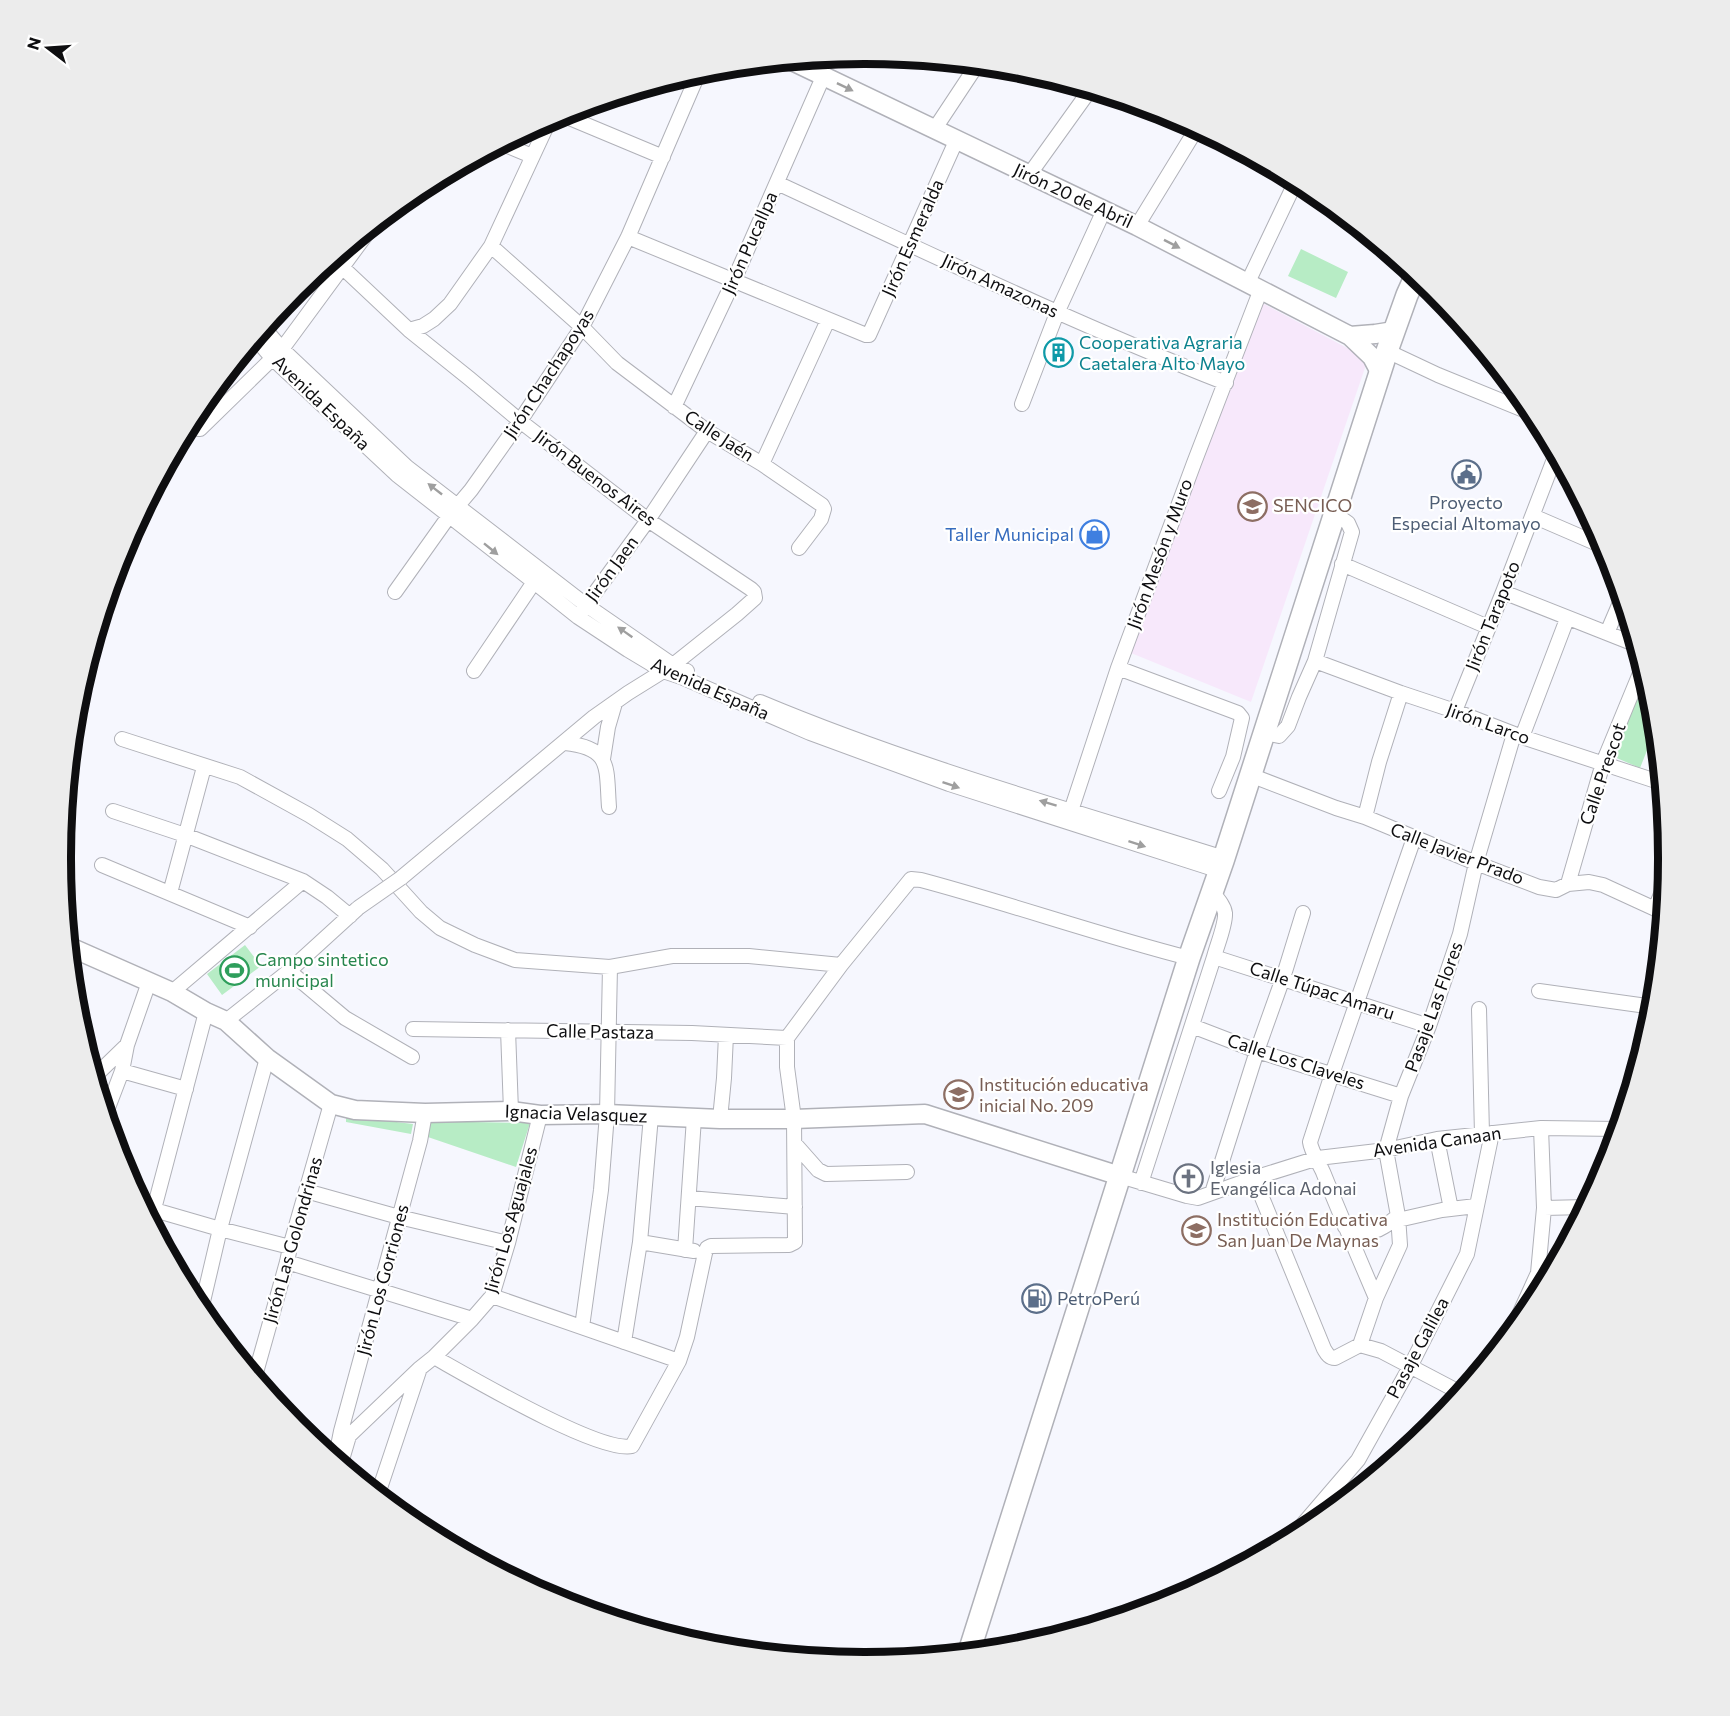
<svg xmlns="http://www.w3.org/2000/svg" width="1730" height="1716" font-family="Commissioner,sans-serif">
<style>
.education{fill:#f7e8fb}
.green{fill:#b7ecc5}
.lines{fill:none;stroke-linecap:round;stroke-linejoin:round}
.minor-casing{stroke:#b0b1b8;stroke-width:16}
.major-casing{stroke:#b0b1b8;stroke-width:21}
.highway-casing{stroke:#b0b1b8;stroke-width:24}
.minor{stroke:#fff;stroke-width:14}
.major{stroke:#fff;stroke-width:18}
.highway{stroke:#fff;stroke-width:21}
.minor-bridge-casing{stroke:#b0b1b8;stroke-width:16;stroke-linecap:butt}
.minor-bridge{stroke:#fff;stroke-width:14}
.oneway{fill:#9f9f9f}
.labels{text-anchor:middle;stroke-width:4.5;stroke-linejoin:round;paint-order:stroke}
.street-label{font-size:18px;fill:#0e0e10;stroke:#fff}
.culture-label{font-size:18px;fill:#0d838f;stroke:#fff;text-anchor:start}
.service-label{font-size:18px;fill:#4e5e75;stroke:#fff}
.education-label{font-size:18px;fill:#785e54;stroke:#fff;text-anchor:start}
.shop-label{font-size:18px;fill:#366cbe;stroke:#fff;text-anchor:end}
.leisure-label{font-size:18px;fill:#27864d;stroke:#fff;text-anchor:start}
.worship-label{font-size:18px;fill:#5b616d;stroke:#fff;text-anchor:start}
.rim{fill:none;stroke:#0e0e10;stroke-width:8}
</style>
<rect width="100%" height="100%" fill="#f6f7fe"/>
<path class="education" d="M1262 303 1368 359 1251 702 1131 653Z"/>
<path class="green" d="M1301 249 1348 272 1336 298 1288 276Z
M1645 674 1654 701 1656 728 1640 768 1612 756Z
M245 945 261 966 222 995 207 974Z
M346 1116 413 1124 411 1134 346 1122Z
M423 1121 530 1123 516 1167 422 1135Z"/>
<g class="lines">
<defs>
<path id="minor" d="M560 114 663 157
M934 130 977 65
M503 144 532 156
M1029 175 1090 90
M777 183C926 252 1073 323 1226 383
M1137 226 1197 128
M628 237 866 335H869L956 141
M491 246 582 327 617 363 707 431 762 464 822 505 824 509 821 519 799 548
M342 267 409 330 470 379 520 421 648 520 751 589 754 592 755 598 737 614 673 665 628 693 594 717 401 878
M1248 282 1296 181
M264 328 282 349 407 467 586 605 673 665 687 671
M409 330 423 326 434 319 450 304 491 246 550 119
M256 339 273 359 397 475 534 582 578 617 628 650 663 671 681 677 810 733 949 784 1220 871
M1387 351 1438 375 1536 415
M1022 404 1057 313 1104 210
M674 407 734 280 823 77
M188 428 200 429 282 349 371 228
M762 464 828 320
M1533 516 1607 548
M1342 564 1488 627
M395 592 449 516 471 490 520 421 582 327 628 237 699 72
M1503 592 1637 645
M581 612 648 520 707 431
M1607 633 1622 598
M1315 661 1401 693 1455 711 1522 737 1662 783
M1118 668 1238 713 1242 718 1233 757 1219 791
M474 671 534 582 539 577
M760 702C910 765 1068 809 1224 858
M1455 711 1503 592 1556 454
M1264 733 1279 736 1288 726 1299 697 1315 661 1352 532 1348 523 1335 514
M1522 737 1567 619
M122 739 240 777 309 815 347 839 382 869 421 912 440 928 475 945 515 960 610 967 672 956H749L841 965
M565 743C612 748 606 767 609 807
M603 759 608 727 615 703
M1250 775 1336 808 1365 817 1476 863 1539 887 1556 890 1568 884 1589 882 1603 885 1664 913
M113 811 185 835 303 881 327 897 350 916
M1069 817 1118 668 1194 463 1261 289
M1365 817 1379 762 1401 693
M102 865 250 927
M1568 884 1603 763 1643 666
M170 893 204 767
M1655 909 1667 879
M1214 957 1429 1026
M289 971 345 1018 412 1057
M1539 991 1654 1007
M172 992 303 881
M1479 1009 1482 1134
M226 1021 289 971 357 909
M1192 1026 1257 1051 1401 1096
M413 1029 692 1033 787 1038
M508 1030 511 1111
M122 1071 186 1089
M95 1076 127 1045
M106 1113 122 1071 127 1045 149 982
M720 1119 724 1078 726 1035
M1437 1139 1451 1209
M795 1144 818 1170 826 1174 907 1172
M1120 1176 1187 1196 1198 1198 1254 1178 1318 1158 1386 1150 1437 1139 1541 1128 1619 1129
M1254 1178 1324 1349C1327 1354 1329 1358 1335 1358L1360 1345 1381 1351 1461 1393
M1141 1183 1214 957C1217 945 1226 924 1225 913 1224 905 1217 898 1212 892
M306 1191 399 1217 508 1243
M1212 1193 1257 1051 1283 978 1303 913
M689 1198 795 1207
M144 1207 220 1229 290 1247
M1544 1208 1586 1207
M154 1209 206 1012
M1398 1220 1442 1210 1476 1206
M1345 1227C1372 1235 1376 1234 1398 1216
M640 1242 694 1251
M685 1250 694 1118
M287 1262 472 1319
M492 1296 679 1361
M1376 1298C1358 1256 1340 1214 1323 1172 1319 1163 1311 1151 1310 1142L1332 1074 1414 838
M201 1310 220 1229 267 1058
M582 1327 601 1190 607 1114 610 967
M1511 1332 1538 1273 1544 1208 1541 1128
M624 1342 640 1242 651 1116
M1360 1345 1376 1298 1400 1245 1398 1216 1386 1150 1401 1096 1429 1026 1460 934 1476 863 1514 734
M434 1357C468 1376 600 1454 632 1446L679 1361 687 1337 705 1253 707 1248 711 1246 789 1245 795 1242 794 1119 787 1067V1038L841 965 911 879 921 880C1011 904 1099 935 1189 958
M255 1376 287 1262 290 1247 331 1104
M338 1446 341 1431 420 1141 425 1113
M330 1454 419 1369 434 1357 472 1319 492 1296 508 1243 540 1115
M341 1463 349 1436
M378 1494 419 1371
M1292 1537 1358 1460 1410 1367 1467 1254 1492 1133"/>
<path id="major" d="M792 61 1137 226 1350 336 1372 357 1380 372
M1350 336 1375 334 1394 331
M70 947 172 992 206 1012 226 1021 267 1058 331 1104 355 1110 425 1113 511 1111 540 1115 607 1114 720 1119H794L925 1114 1120 1176"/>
<path id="highway" d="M969 1652 1189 958 1223 861 1387 351 1407 295 1416 275"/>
</defs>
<use href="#minor" class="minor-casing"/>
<use href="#major" class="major-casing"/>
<use href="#highway" class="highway-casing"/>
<use href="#minor" class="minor"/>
<use href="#major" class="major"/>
<use href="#highway" class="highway"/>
<defs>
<path id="minor-bridge" d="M358 908 401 878"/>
</defs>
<use href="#minor-bridge" class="minor-bridge-casing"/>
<use href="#minor-bridge" class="minor-bridge"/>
</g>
<defs><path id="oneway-solid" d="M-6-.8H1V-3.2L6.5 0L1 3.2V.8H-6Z" transform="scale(1.5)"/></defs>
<g class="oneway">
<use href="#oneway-solid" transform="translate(845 87) rotate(26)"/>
<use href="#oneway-solid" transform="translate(1172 244) rotate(27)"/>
<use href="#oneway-solid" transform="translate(435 489) rotate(-142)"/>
<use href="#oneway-solid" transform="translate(491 549) rotate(39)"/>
<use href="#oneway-solid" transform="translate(625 632) rotate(-145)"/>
<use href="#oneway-solid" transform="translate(951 785) rotate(19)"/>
<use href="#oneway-solid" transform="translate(1048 803) rotate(-163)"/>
<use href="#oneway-solid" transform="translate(1137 844) rotate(18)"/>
</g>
<defs>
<symbol id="building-ring" viewBox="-11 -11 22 22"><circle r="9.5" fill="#fff" stroke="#0f9aa8" stroke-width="1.5"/><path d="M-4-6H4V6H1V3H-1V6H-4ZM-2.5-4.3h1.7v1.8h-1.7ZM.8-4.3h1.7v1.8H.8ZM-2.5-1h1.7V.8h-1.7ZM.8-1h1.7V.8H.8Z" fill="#0f9aa8"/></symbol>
<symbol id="civic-ring" viewBox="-11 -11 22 22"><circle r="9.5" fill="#fff" stroke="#5c6f8a" stroke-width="1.5"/><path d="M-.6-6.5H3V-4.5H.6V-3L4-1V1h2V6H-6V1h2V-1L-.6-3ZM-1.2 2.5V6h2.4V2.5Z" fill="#5c6f8a"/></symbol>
<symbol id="university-ring" viewBox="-11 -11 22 22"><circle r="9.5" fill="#fff" stroke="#8d6e63" stroke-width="1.5"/><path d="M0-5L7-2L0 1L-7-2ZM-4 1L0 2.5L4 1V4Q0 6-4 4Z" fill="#8d6e63"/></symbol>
<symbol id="shop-ring" viewBox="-11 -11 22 22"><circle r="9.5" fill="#fff" stroke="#3f7fe0" stroke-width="1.5"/><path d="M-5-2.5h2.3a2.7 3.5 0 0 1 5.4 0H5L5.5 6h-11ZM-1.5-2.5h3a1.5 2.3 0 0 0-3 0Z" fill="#3f7fe0"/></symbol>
<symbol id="stadium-ring" viewBox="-11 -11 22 22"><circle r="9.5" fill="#fff" stroke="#2e9e5b" stroke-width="1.5"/><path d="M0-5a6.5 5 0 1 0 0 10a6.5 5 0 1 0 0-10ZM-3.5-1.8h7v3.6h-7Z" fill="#2e9e5b"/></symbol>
<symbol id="school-ring" viewBox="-11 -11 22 22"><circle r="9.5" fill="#fff" stroke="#8d6e63" stroke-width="1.5"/><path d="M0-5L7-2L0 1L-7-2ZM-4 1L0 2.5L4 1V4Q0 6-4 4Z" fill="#8d6e63"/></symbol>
<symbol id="church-ring" viewBox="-11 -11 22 22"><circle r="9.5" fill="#fff" stroke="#6b7280" stroke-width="1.5"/><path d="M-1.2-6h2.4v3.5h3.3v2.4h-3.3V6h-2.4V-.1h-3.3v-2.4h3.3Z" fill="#6b7280"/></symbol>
<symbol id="fuel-ring" viewBox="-11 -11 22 22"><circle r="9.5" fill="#fff" stroke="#5c6f8a" stroke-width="1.5"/><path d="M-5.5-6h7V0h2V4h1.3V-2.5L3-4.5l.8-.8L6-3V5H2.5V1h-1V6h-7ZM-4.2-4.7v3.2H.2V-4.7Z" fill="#5c6f8a"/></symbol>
</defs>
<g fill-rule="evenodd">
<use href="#building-ring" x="1042" y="336" width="33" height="33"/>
<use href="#civic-ring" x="1450" y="458" width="33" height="33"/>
<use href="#university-ring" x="1236" y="490" width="33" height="33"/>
<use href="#shop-ring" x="1078" y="518" width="33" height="33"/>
<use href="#stadium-ring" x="218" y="954" width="33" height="33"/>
<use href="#school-ring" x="942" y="1078" width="33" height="33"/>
<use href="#church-ring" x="1172" y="1162" width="33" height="33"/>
<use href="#school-ring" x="1180" y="1214" width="33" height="33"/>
<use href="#fuel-ring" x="1020" y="1282" width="33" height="33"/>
</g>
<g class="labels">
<g class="street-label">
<text transform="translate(1073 196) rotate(25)" y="6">Jirón 20 de Abril</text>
<text transform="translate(913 238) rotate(-66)" y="6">Jirón Esmeralda</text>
<text transform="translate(750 243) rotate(-66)" y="6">Jirón Pucallpa</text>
<text transform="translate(1000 286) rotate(25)" y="6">Jirón Amazonas</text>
<text transform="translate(549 374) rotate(-57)" y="6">Jirón Chachapoyas</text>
<text transform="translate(321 403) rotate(44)" y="6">Avenida España</text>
<text transform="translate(719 436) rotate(33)" y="6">Calle Jaén</text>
<text transform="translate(595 478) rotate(37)" y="6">Jirón Buenos Aires</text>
<text transform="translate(1160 554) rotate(-70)" y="6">Jirón Mesón y Muro</text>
<text transform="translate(612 569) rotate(-54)" y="6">Jirón Jaen</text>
<text transform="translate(1493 616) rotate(-68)" y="6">Jirón Tarapoto</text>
<text transform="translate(710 689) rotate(24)" y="6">Avenida España</text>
<text transform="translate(1488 724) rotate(20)" y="6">Jirón Larco</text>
<text transform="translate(1603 774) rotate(-71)" y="6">Calle Prescot</text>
<text transform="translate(1457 854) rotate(21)" y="6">Calle Javier Prado</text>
<text transform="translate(1322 991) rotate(18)" y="6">Calle Túpac Amaru</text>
<text transform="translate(1434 1007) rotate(-70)" y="6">Pasaje Las Flores</text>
<text transform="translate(600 1032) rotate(1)" y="6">Calle Pastaza</text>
<text transform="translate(1296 1062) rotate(18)" y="6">Calle Los Claveles</text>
<text transform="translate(576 1114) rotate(2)" y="6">Ignacia Velasquez</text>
<text transform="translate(1437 1142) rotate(-8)" y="6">Avenida Canaan</text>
<text transform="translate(511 1220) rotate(-74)" y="6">Jirón Los Aguajales</text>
<text transform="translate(293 1240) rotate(-74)" y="6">Jirón Las Golondrinas</text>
<text transform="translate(383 1280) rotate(-75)" y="6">Jirón Los Gorriones</text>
<text transform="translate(1418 1348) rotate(-62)" y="6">Pasaje Galilea</text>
</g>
<g class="culture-label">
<text x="1079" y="349">Cooperativa Agraria<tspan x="1079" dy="21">Caetalera Alto Mayo</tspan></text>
</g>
<g class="service-label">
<text x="1466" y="509">Proyecto<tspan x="1466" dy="21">Especial Altomayo</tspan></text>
<text x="1057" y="1305" text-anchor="start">PetroPerú</text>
</g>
<g class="education-label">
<text x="1273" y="512">SENCICO</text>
<text x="979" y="1091">Institución educativa<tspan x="979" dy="21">inicial No. 209</tspan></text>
<text x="1217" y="1226">Institución Educativa<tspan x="1217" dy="21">San Juan De Maynas</tspan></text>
</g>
<g class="shop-label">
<text x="1074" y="541">Taller Municipal</text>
</g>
<g class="leisure-label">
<text x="255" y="966">Campo sintetico<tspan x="255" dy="21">municipal</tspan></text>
</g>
<g class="worship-label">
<text x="1210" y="1174">Iglesia<tspan x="1210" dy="21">Evangélica Adonai</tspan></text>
</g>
</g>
<path d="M0 0H1730V1716H0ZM864 64H865A793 793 0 0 1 1658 857V859A793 793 0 0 1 865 1652H864A793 793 0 0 1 71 859V857A793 793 0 0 1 864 64Z" fill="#ececec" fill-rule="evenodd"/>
<path class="rim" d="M864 64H865A793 793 0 0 1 1658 857V859A793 793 0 0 1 865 1652H864A793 793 0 0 1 71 859V857A793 793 0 0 1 864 64Z"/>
<g transform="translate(48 48) rotate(287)" stroke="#ffffff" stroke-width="4.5" paint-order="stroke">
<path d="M0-4.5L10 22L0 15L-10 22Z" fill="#0e0e10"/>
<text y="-9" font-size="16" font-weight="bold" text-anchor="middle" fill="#0e0e10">N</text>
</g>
</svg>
